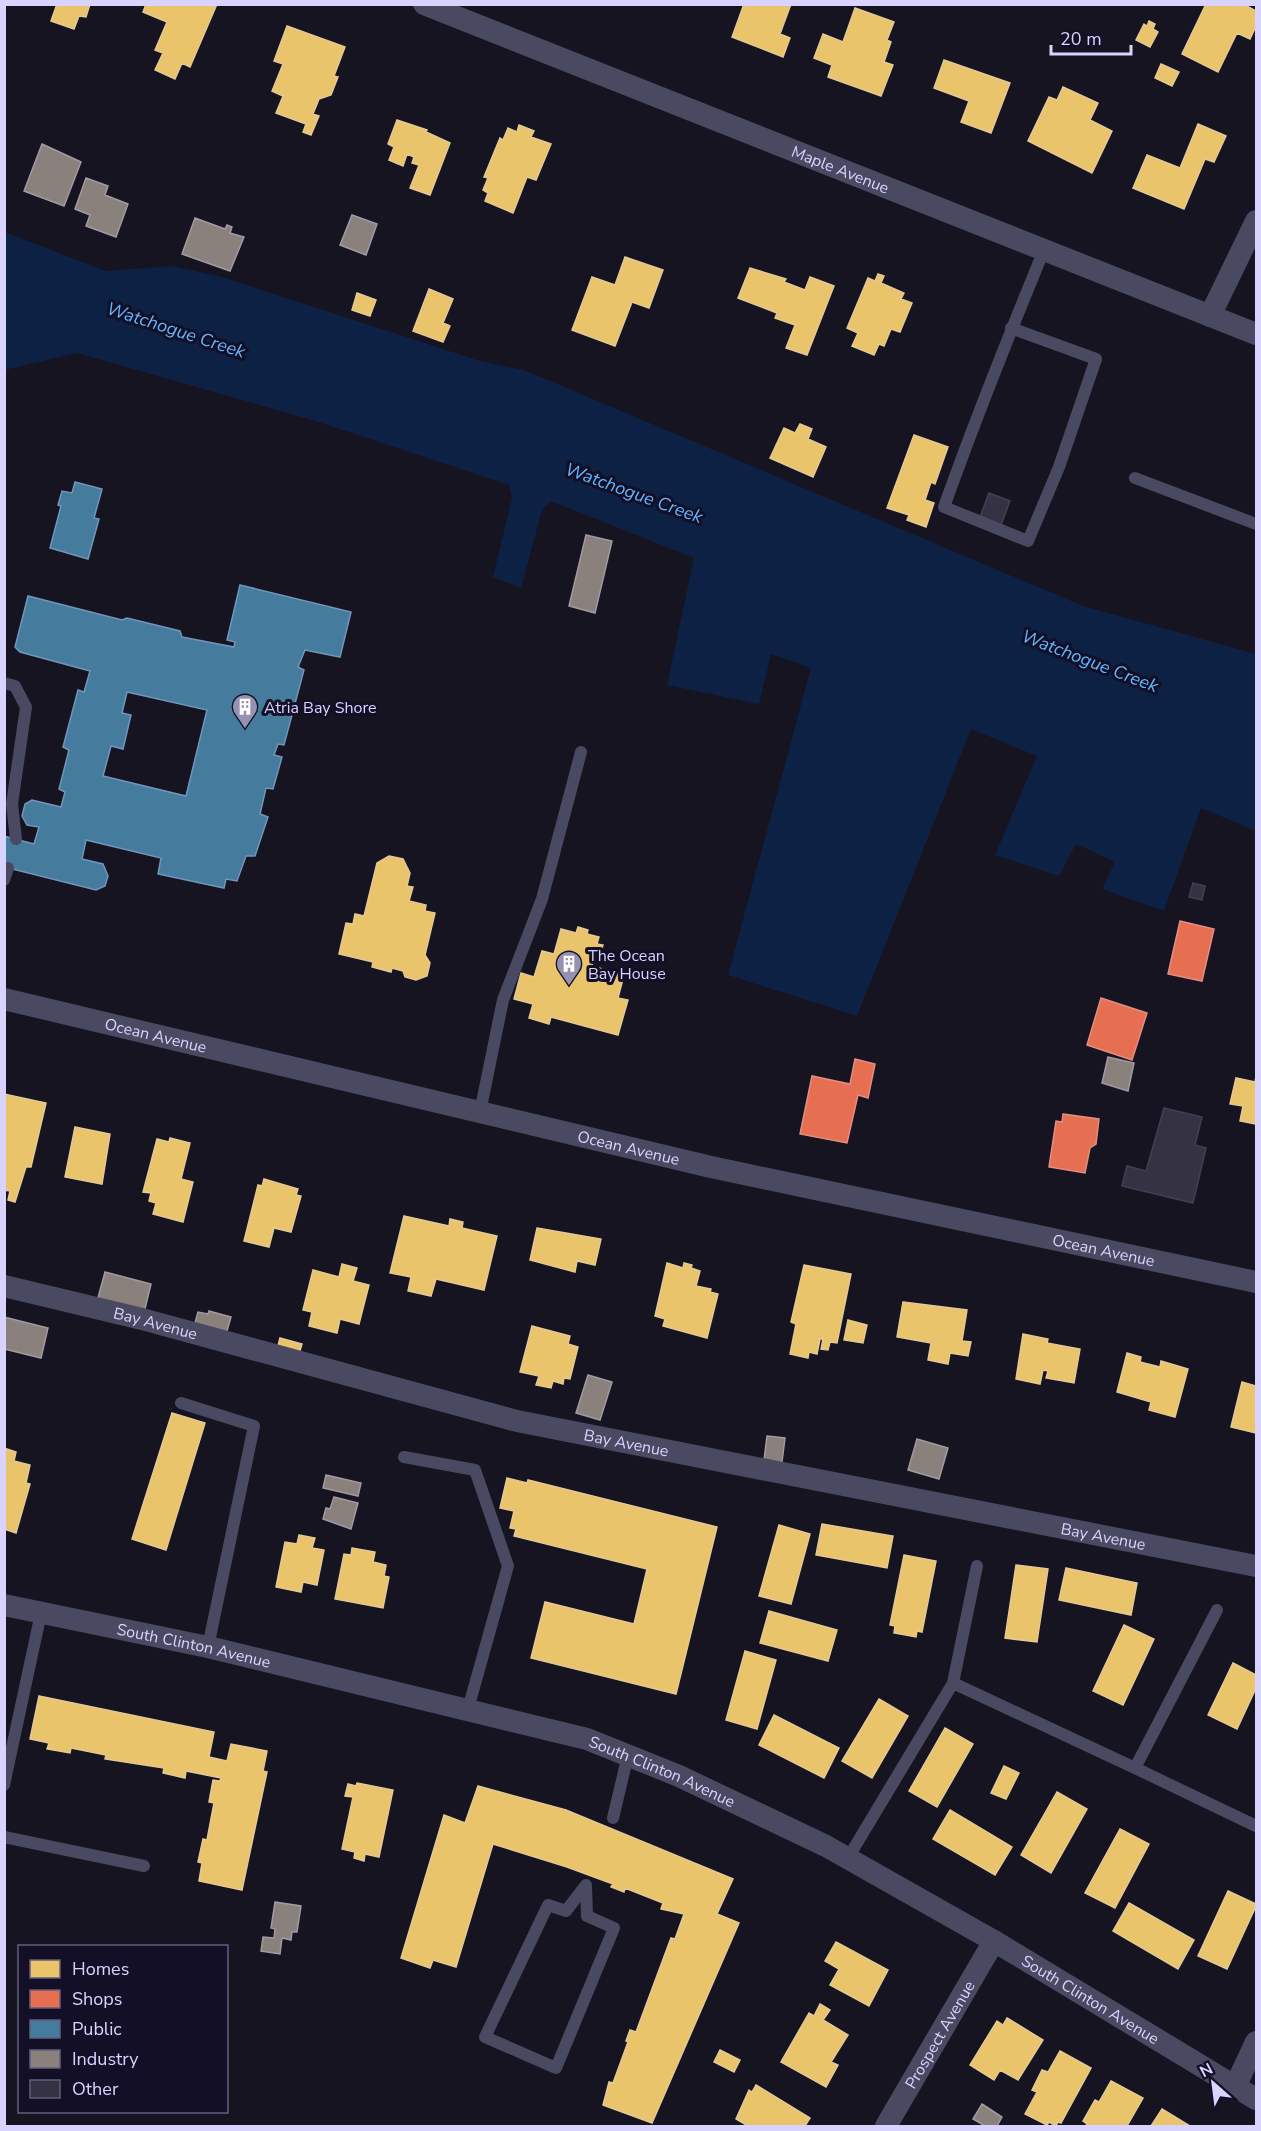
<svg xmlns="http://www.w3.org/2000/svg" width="1261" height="2131" font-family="'Nunito Sans',sans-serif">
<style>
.water{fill:#0d2144}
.homes{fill:#e9c46a;stroke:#e4c997;stroke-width:1.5}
.shops{fill:#e76f51;stroke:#e38d85;stroke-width:1.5}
.public{fill:#457b9d;stroke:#7196ba;stroke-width:1.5;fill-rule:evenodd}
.industry{fill:#8a817c;stroke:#a29aa3;stroke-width:1.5}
.building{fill:#343243;stroke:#433f54;stroke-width:1.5}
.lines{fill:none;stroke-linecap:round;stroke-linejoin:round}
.lane{stroke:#4a4962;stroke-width:12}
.street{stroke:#4a4962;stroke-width:22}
.labels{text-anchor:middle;stroke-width:6;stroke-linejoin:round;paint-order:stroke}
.street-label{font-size:16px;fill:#d9d4ff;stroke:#130f26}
.poi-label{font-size:16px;fill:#d9d4ff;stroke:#130f26;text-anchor:start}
.water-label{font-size:18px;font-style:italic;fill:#62b6ff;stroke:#130f26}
</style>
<rect width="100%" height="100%" fill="#161421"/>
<path class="water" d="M4 232 106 271 172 266 222 277 480 361 524 370 1083 606 1256 654V831L1201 808 1164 911 1102 889 1115 862 1076 844 1059 876 995 855 1037 756 971 729 857 1016 728 975 811 668 771 654 759 704 667 685 694 558 551 501 542 510 521 588 493 577 512 498 509 485 319 422 77 353 5 370Z"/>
<path class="homes" d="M57 4H90L86 17 79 16 74 29 51 21Z
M146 4H217L190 67 182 63 175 79 155 70 163 53 155 50 167 22 143 12Z
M744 4H791L780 34 790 38 783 57 732 37Z
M1206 4H1243L1256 11V26L1250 39 1237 33 1218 72 1182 54Z
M855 8 894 22 887 40 891 42 884 62 893 65 881 96 828 77 832 65 814 58 823 34 843 42Z
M1149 21 1155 24 1153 29 1158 32 1150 47 1136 40 1144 24 1147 26Z
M287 26 345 47 334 76 338 77 331 95 319 99 313 114 319 116 311 135 303 132 306 124 276 113 283 96 272 91 283 64 274 61Z
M944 60 1010 83 991 133 961 122 969 101 934 88Z
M1161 64 1179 72 1172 86 1155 78Z
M1063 87 1098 103 1090 120 1112 131 1092 173 1028 141 1049 97 1057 100Z
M397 120 427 130 426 132 450 143 430 195 410 188 419 165 412 163 414 157 407 154 403 166 389 160 394 147 388 144Z
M1198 124 1226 136 1214 162 1205 159 1184 209 1133 188 1147 155 1180 168Z
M519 125 534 131 531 137 551 144 536 180 527 177 513 213 485 201 488 193 483 190 488 178 484 177 500 138 503 140 508 128 517 132Z
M625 257 663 270 649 308 632 302 615 346 572 330 592 277 615 285Z
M750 268 786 279 784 282 805 290 810 277 834 286 807 355 786 348 795 325 775 318 777 313 738 298Z
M878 274 884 276 881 283 904 293 901 299 912 303 900 332 891 329 884 346 879 344 874 355 852 346 858 333 847 328 868 278 875 281Z
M429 289 453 299 443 323 450 326 443 342 413 331Z
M357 293 376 300 370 316 352 310Z
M800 424 812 429 808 439 826 447 813 477 770 458 784 428 795 433Z
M914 435 948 447 935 484 931 482 925 500 934 503 926 527 907 520 909 515 887 508Z
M389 856 403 859 410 873 407 886 413 887 409 901 426 905 425 911 435 913 425 955 430 963 427 976 416 980 405 977 403 971 392 968 391 972 372 967 373 962 339 954 346 923 353 924 355 914 364 916 377 863Z
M578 927 588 930 587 934 599 937 597 944 603 945 598 961 593 960 592 966 624 975 618 998 628 1000 618 1035 551 1017 549 1024 529 1018 533 1004 514 999 521 973 534 977 542 951 554 954 561 929 576 933Z
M1256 1076V1124L1240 1121 1243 1106 1230 1104 1236 1078 1255 1082Z
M4 1094 46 1103 31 1167H26L15 1202 8 1200 10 1191 4 1190Z
M75 1127 110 1134 102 1184 65 1177Z
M170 1138 190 1143 181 1179 193 1182 183 1222 153 1214 156 1203 149 1201 151 1193 143 1192 157 1139 169 1142Z
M264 1179 298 1189 296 1195 301 1196 291 1232 274 1228 269 1247 244 1241 258 1185 262 1186Z
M404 1216 449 1226 450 1219 463 1222 462 1228 497 1236 484 1290 436 1279 431 1296 408 1291 411 1277 390 1273Z
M537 1228 601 1239 595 1265 577 1261 575 1272 530 1260Z
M667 1263 683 1268 684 1263 692 1265 691 1268 700 1271 696 1286 711 1289 710 1292 718 1294 707 1338 663 1326 665 1319 655 1316Z
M342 1264 357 1268 353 1281 369 1285 359 1324 340 1319 337 1333 309 1326 312 1312 303 1310 313 1270 339 1277Z
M804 1265 851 1274 837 1343 830 1342 828 1350 821 1349 823 1339H820L817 1354 809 1352 808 1358 790 1354 796 1324 791 1322Z
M903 1302 967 1310 962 1341 971 1342 968 1356 950 1353 948 1364 928 1360 931 1343 897 1337Z
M848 1320 867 1325 863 1343 844 1340Z
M532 1326 570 1336 568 1344 578 1347 570 1379 564 1378 563 1384 553 1381 551 1388 536 1385 539 1376 520 1372Z
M1023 1334 1048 1339 1047 1343 1080 1349 1074 1383 1046 1378 1048 1371 1043 1370 1040 1384 1016 1379Z
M280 1338 302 1344 299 1354 277 1349Z
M1127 1353 1141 1357 1140 1362 1160 1367 1161 1361 1188 1369 1175 1417 1149 1410 1151 1402 1117 1392Z
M1242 1382 1256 1386V1433L1231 1427Z
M172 1413 205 1423 166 1550 132 1539Z
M4 1448 16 1452 14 1461 30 1465 26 1483 30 1484 16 1533 4 1529Z
M507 1478 527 1483 528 1480 717 1527 676 1694 531 1658 545 1602 634 1624 647 1569 514 1536 516 1529 510 1528 514 1511 500 1508Z
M822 1524 893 1536 887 1568 816 1555Z
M779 1525 810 1534 791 1604 759 1596Z
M299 1535 315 1538 312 1548 324 1550 317 1585 303 1582 301 1592 276 1587 285 1542 297 1544Z
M352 1548 375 1552 373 1562 386 1565 384 1576 389 1577 383 1608 335 1599 344 1554 351 1555Z
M904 1555 936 1561 922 1632 917 1631 916 1637 894 1633 895 1626 890 1625Z
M1016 1565 1048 1569 1037 1642 1005 1638Z
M1066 1568 1137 1583 1131 1615 1059 1600Z
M769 1611 837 1630 828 1661 760 1643Z
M1124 1625 1154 1639 1123 1705 1093 1691Z
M745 1651 776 1660 757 1729 726 1720Z
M1233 1663 1256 1675V1688L1237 1729 1208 1715Z
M39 1696 214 1732 209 1757 227 1761 231 1744 267 1751 263 1771 267 1772 242 1890 199 1881 202 1863 198 1862 203 1839 207 1840 214 1803 209 1802 213 1780 220 1781 221 1778 186 1771 185 1778 163 1773 164 1768 105 1759 106 1755 71 1748 70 1753 47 1749 49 1743 30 1739Z
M879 1699 908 1716 872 1778 842 1761Z
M774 1715 839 1748 824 1778 759 1745Z
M945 1728 973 1744 937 1807 909 1791Z
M1004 1766 1019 1773 1006 1799 991 1793Z
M357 1783 393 1790 379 1857 365 1854 364 1861 354 1858 355 1852 342 1849 353 1797 345 1796 348 1784 356 1786Z
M478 1786 566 1810 733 1879 717 1914 739 1923 652 2123 603 2105 609 2082 613 2083 628 2042 626 2041 630 2030 636 2032 671 1938 675 1939 684 1914 661 1909 663 1903 625 1888 624 1892 611 1887 613 1884 567 1867 493 1844 456 1967 433 1960 430 1968 401 1958 444 1815 465 1823Z
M1057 1792 1087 1809 1051 1873 1021 1855Z
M950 1810 1012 1847 995 1875 933 1839Z
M1120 1829 1149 1844 1115 1908 1085 1893Z
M1228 1891 1256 1904V1906L1227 1969 1198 1956Z
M1129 1903 1194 1940 1178 1969 1113 1931Z
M836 1942 888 1970 869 2006 830 1985 839 1969 825 1961Z
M820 2004 830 2010 823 2020 848 2035 831 2062 838 2065 826 2087 781 2062 809 2013 814 2016Z
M1007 2018 1043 2040 1018 2080 1000 2070 994 2080 970 2065 997 2021 1003 2025Z
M720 2050 740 2060 734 2072 714 2062Z
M1060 2051 1091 2068 1061 2123 1058 2122 1056 2126 1049 2122 1047 2125 1025 2114 1037 2092 1032 2090 1042 2070 1048 2072Z
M1111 2081 1143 2098 1127 2126H1086L1087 2124 1083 2121 1095 2100 1099 2102Z
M756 2085 810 2118 805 2126H748L736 2119 749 2090 752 2092Z
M1162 2109 1190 2126H1151Z"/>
<path class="shops" d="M1180 921 1214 929 1202 981 1168 974Z
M1101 998 1147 1013 1132 1060 1087 1045Z
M855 1059 875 1064 868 1098 858 1095 847 1143 800 1134 812 1076 850 1084Z
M1063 1114 1099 1119 1096 1144 1090 1148 1085 1173 1049 1167 1056 1121 1062 1122Z"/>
<path class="public" d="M75 482 102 489 94 518 99 519 88 559 50 548 61 506 58 505 62 491 72 493Z
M240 585 351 612 340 657 305 650 298 667 304 670 284 745 278 744 274 755 282 757 273 789 266 788 260 814 268 817 255 856H246L237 881 226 879 224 888 158 874 161 858 86 840 82 859 103 864 108 876 105 886 96 890 4 867V836L34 844 39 827 27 825 22 816 25 804 32 800 61 807 65 792 59 789 69 750 63 747 78 690 84 692 90 671 20 652 15 647 28 596 122 620 127 618 180 631 182 637 234 647 235 642 227 640ZM127 692 207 710 186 796 103 776 111 746 123 749 131 715 122 713Z"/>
<path class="industry" d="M42 144 81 162 64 206 24 191Z
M86 178 108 186 105 195 128 204 116 237 86 226 90 215 75 209Z
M352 215 377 224 366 255 340 245Z
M195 218 225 229 227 225 232 227 230 233 244 237 230 271 182 254Z
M586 535 612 541 595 613 569 606Z
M1108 1057 1134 1063 1128 1091 1102 1083Z
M105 1272 151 1284 143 1317 96 1305Z
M209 1311 231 1317 225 1338 193 1330 198 1312 208 1314Z
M4 1317 48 1328 41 1358 4 1349Z
M588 1375 612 1382 600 1420 576 1413Z
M767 1436 785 1438 782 1462 764 1460Z
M917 1439 948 1448 939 1479 908 1470Z
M326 1475 361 1483 358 1496 323 1488Z
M334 1497 358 1503 351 1529 323 1519 326 1508 330 1509Z
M275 1902 301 1906 297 1932H292L291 1940 282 1938 280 1954 261 1951 263 1937 274 1938 275 1929 271 1928Z
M982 2104 1002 2117 997 2126H985L973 2119Z"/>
<path class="building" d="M989 493 1010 501 1001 525 980 517Z
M1193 883 1205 886 1202 900 1189 897Z
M1164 1108 1202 1117 1195 1145 1206 1148 1193 1203 1122 1186 1127 1166 1146 1171Z"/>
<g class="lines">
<path class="lane" d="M1011 328 1096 359 1059 467 1028 541 944 507C975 420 1009 335 1044 250
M1135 478 1256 524
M4 683 15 686 26 707 12 804 16 839
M4 880 8 868
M480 1112 503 1000 542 899 581 752
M181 1403 254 1426 208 1647
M404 1457 475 1470 508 1566 468 1709
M953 1683 1135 1768 1217 1610
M1135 1768 1256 1826
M4 1785 41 1613
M613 1818 628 1755
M4 1837 144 1866
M848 1858 953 1683 977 1566
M586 1885 587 1916 614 1928 556 2068 485 2037 548 1905 566 1911Z"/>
<g class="street">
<path id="s1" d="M424 4 1256 334"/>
<path d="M1210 316 1256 221"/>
<path id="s2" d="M4 999 711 1167 1256 1282"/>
<path id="s3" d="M4 1286 142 1319 517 1421 1256 1566"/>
<path id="s4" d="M4 1605 208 1647 587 1739 679 1776 826 1846 994 1941 1256 2099"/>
<path d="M1235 2087 1256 2042"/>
<path id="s5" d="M886 2126 994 1941"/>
</g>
</g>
<defs>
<symbol id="building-pin" viewBox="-11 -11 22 30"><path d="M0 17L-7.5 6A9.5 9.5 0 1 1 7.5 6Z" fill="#9591b1" stroke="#130f26"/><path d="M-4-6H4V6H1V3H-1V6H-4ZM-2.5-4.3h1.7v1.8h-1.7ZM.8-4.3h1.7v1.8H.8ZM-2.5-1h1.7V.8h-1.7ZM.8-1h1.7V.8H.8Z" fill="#fff"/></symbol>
</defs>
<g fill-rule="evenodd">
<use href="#building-pin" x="230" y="692" width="30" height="40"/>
<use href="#building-pin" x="554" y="949" width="30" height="40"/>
</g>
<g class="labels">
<g class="street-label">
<text dy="6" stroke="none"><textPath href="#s1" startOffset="448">Maple Avenue</textPath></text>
<text dy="6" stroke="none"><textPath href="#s2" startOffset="156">Ocean Avenue</textPath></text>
<text dy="6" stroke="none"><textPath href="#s2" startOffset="642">Ocean Avenue</textPath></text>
<text dy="6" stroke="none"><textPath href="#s2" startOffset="1128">Ocean Avenue</textPath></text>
<text dy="6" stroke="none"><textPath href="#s3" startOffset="156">Bay Avenue</textPath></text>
<text dy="6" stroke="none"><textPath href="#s3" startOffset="642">Bay Avenue</textPath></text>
<text dy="6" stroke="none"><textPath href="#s3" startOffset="1128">Bay Avenue</textPath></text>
<text dy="6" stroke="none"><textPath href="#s4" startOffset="194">South Clinton Avenue</textPath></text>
<text dy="6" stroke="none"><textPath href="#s4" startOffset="680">South Clinton Avenue</textPath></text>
<text dy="6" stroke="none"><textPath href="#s4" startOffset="1166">South Clinton Avenue</textPath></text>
<text dy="6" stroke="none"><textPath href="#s5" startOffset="106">Prospect Avenue</textPath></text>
</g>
<g class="poi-label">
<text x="264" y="713">Atria Bay Shore</text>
<text x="588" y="961">The Ocean<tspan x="588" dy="18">Bay House</tspan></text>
</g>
<g class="water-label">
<text transform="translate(176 330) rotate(18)" y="6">Watchogue Creek</text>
<text transform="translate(634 493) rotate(20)" y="6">Watchogue Creek</text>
<text transform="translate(1090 661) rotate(21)" y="6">Watchogue Creek</text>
</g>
</g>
<rect width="1261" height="2131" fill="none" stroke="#d9d4ff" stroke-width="12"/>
<rect x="18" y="1945" width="210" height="168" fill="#130f26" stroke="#625e7d" stroke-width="1.5"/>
<rect x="30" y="1960" width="30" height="18" fill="#e9c46a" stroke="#625e7d" stroke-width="1.5"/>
<text x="72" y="1975" font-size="18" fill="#d9d4ff">Homes</text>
<rect x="30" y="1990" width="30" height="18" fill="#e76f51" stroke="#625e7d" stroke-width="1.5"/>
<text x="72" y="2005" font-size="18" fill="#d9d4ff">Shops</text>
<rect x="30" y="2020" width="30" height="18" fill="#457b9d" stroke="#625e7d" stroke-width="1.5"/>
<text x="72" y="2035" font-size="18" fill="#d9d4ff">Public</text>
<rect x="30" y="2050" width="30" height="18" fill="#8a817c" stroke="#625e7d" stroke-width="1.5"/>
<text x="72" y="2065" font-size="18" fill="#d9d4ff">Industry</text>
<rect x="30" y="2080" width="30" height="18" fill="#343243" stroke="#625e7d" stroke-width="1.5"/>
<text x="72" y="2095" font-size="18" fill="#d9d4ff">Other</text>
<g transform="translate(1213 2083) rotate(332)" stroke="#130f26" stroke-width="4.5" paint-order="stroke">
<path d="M0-4.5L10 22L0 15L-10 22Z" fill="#d9d4ff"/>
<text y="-9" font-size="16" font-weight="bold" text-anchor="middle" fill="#d9d4ff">N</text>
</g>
<path d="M1051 45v9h80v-9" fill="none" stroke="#d9d4ff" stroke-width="3"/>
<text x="1060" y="45" font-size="18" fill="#d9d4ff" stroke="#130f26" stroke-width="4.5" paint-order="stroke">20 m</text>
</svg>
